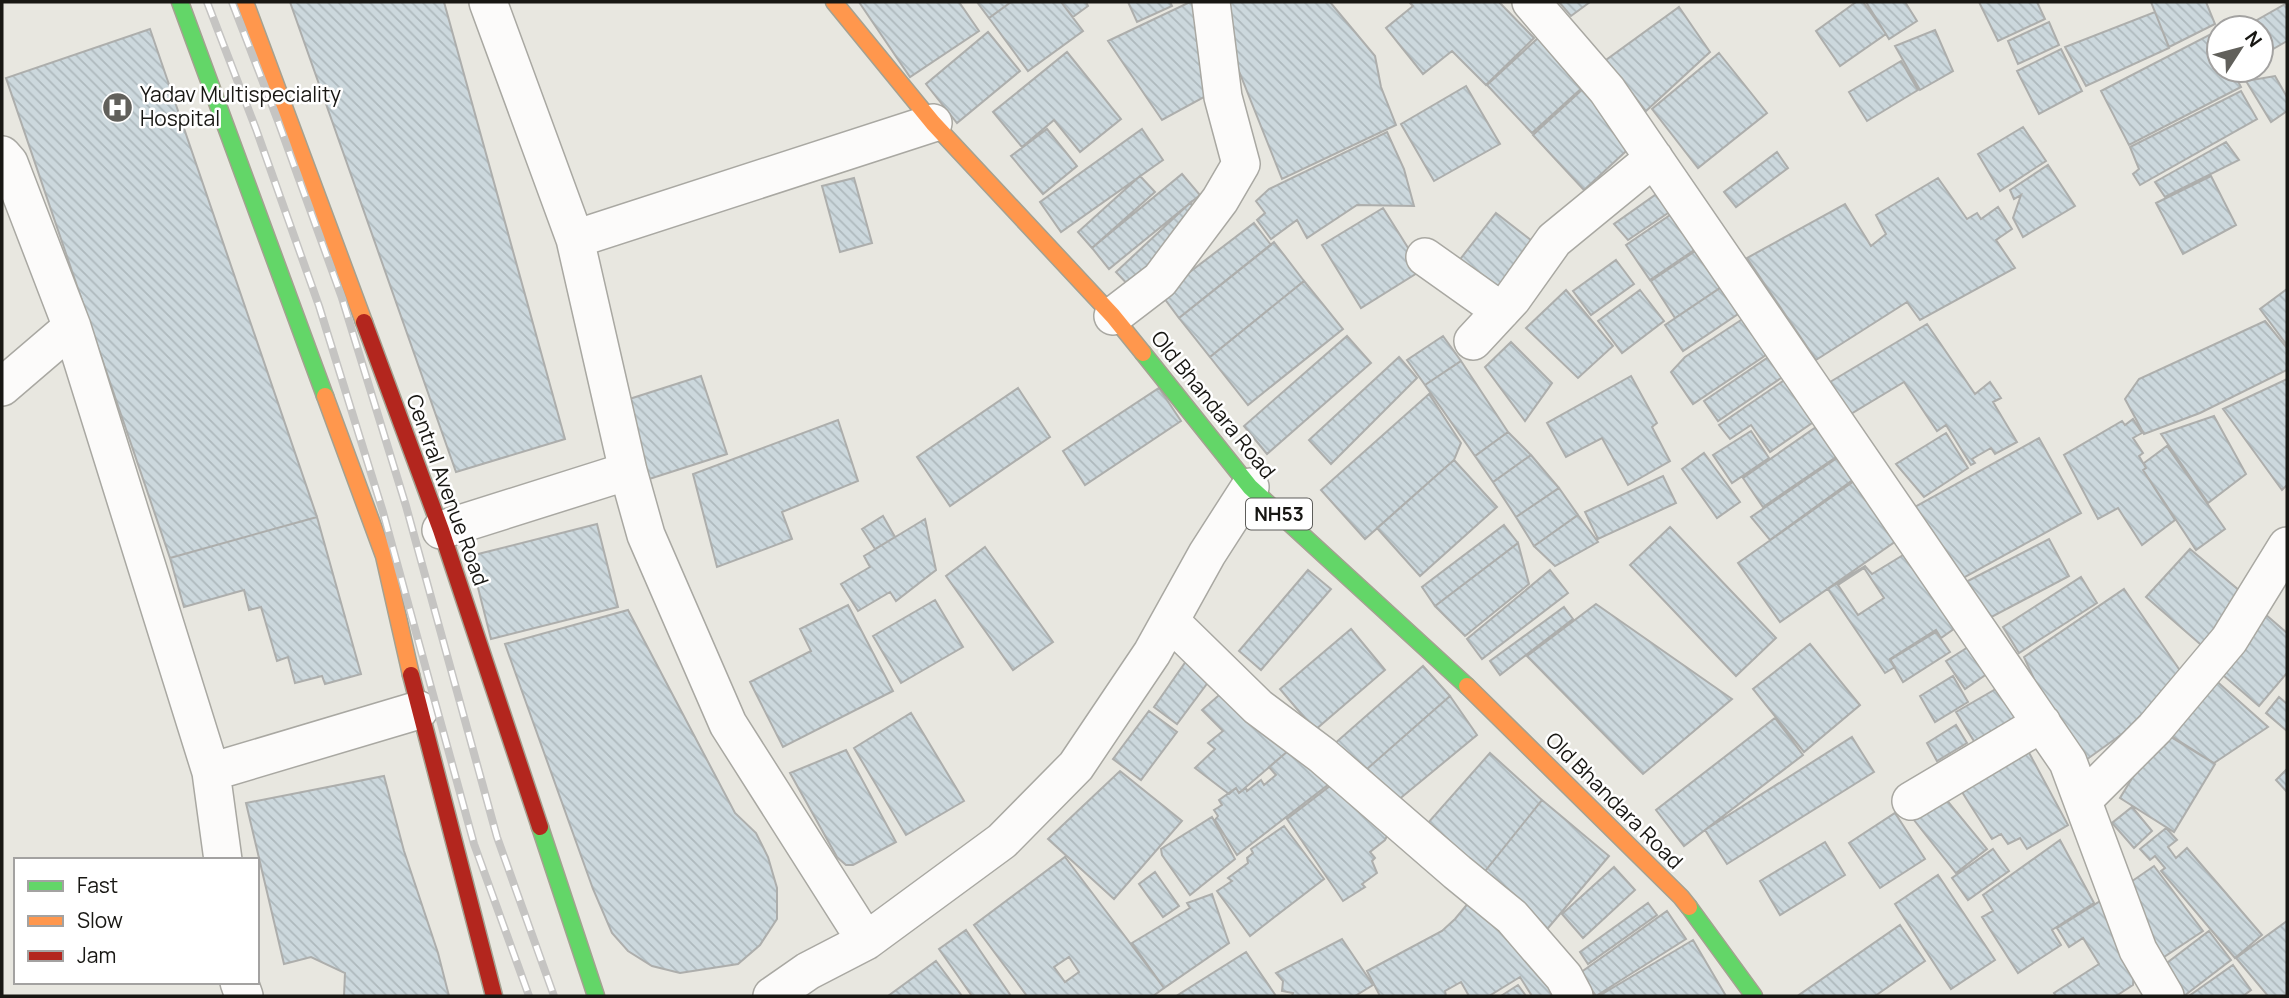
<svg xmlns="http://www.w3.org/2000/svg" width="2289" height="998" font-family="Manrope,sans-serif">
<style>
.building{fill:url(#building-back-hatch);stroke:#adaeac;stroke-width:2;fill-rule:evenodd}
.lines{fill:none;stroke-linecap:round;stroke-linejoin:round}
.street-casing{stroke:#a9a8a2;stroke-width:40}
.fast-casing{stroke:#a4a191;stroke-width:19}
.slow-casing{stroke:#a4a191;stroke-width:19}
.jam-casing{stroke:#a4a191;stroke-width:19}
.street{stroke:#fcfbfa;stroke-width:37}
.fast{stroke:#63d668;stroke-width:16}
.slow{stroke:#ff974d;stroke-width:16}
.jam{stroke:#b3261e;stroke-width:16}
.rail-casing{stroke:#c5c4c2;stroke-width:8}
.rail{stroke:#fff;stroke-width:5;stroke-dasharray:16;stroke-linecap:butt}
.labels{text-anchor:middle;stroke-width:5;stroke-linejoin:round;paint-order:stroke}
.shield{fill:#fff;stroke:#5d5d5a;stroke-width:2}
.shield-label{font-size:19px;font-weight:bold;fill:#181713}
.poi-label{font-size:21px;fill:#181713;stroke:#fff;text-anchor:start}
.street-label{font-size:21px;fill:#181713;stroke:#fff}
</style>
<defs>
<pattern id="building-back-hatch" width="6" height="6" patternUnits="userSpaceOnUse" patternTransform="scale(1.75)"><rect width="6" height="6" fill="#ccd8dd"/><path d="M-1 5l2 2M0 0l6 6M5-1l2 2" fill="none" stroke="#aeb9bd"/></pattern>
</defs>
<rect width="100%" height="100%" fill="#e8e7e0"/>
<path class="building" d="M290 2H444L565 439 456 472Z
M859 2H959L979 31 910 77Z
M977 2H1011L989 18Z
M1011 2H1061L1083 31 1028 71 989 18Z
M1061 2H1086L1088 6 1073 17Z
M1128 2H1170L1172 6 1137 22Z
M1190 2H1203L1217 90 1162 120 1108 41Z
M1225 2H1330L1375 56 1381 87 1396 125 1282 179 1225 36Z
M1409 2H1499L1534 38 1486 85 1452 51 1423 74 1386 28 1413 6Z
M1559 2H1590L1571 16Z
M1856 2H1863L1886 34 1840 66 1816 31Z
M1866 2H1905L1917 21 1889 39Z
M1979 2H2037L2045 19 1998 41Z
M2151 2H2206L2215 24 2169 47Z
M2287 3V41L2261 56V28H2243Z
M1679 7 1710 52 1646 111 1606 60Z
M2155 12 2169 48 2086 86 2065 47Z
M2049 22 2059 45 2018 64 2008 41Z
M150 29 317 517 170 558 6 78Z
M1935 30 1953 71 1920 90 1895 46Z
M988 32 1020 71 957 123 926 84Z
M2213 33 2219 44V70H2232L2241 87 2129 145 2101 91Z
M1538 38 1583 87 1532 133 1487 85Z
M2061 49 2082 91 2039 114 2017 71Z
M1067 52 1121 119 1080 152 1054 120 1022 147 993 112Z
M1719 53 1767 113 1698 168 1652 109Z
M1901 61 1918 90 1867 121 1849 92Z
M2275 76 2287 97V111L2271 122 2246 81Z
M1466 86 1500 144 1434 181 1401 124Z
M1585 87 1636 142 1584 190 1533 135Z
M2241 91 2257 119 2140 185 2133 174 2139 169 2130 147Z
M2023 127 2046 161 2000 191 1978 154Z
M1047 129 1077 166 1043 194 1011 156Z
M1142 129 1163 160 1061 232 1040 202Z
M1387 132 1404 169 1414 206 1357 205 1307 238 1297 220 1271 239 1257 220 1265 213 1256 201 1269 189Z
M2226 142 2239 160 2165 197 2155 182Z
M1777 152 1788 168 1736 207 1724 192Z
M2048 165 2075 206 2023 237 2013 218 2021 195 2014 199 2010 190Z
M1182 174 1200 195 1109 269 1092 248Z
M1140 176 1155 192 1092 248 1078 232Z
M2211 176 2236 225 2183 254 2156 203Z
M854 178 872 243 840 252 822 186Z
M1938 178 1967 219 1977 213 1981 219 1998 207 2012 229 1996 240 2015 268 1920 320 1907 302 1816 360 1747 258 1845 204 1871 246 1886 234 1876 215Z
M1665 188 1677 207 1628 240 1614 224Z
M1191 202 1195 219 1132 289 1116 272Z
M1682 207 1706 242 1650 280 1626 245Z
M1383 208 1422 270 1361 308 1322 245Z
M1496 213 1545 251 1507 300 1458 262Z
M1254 223 1271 245 1179 318 1161 294Z
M1274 242 1304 281 1210 357 1179 318Z
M1707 243 1739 275 1675 318 1651 281Z
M1616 260 1634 284 1591 315 1573 291Z
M1732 280 1750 306 1683 351 1665 325Z
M1304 281 1343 329 1248 405 1210 357Z
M2287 289V345L2260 309Z
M1566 290 1613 346 1578 378 1526 328Z
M1640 290 1664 321 1622 353 1598 321Z
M1744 318 1769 353 1693 404 1671 372 1685 357Z
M2265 321 2287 348V370L2200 413 2144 434 2125 399 2139 379Z
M1927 324 1975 394 1990 382 2001 398 1993 402 2017 442 1995 454 1991 448 1972 459 1975 463 1971 465 1946 425 1937 431 1904 382 1844 418 1825 385Z
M1347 336 1371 363 1267 454 1244 426Z
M1443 336 1461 361 1425 385 1407 360Z
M1511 342 1552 383 1525 421 1485 367Z
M1770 356 1784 376 1718 421 1704 401Z
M1399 357 1417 378 1331 464 1309 440Z
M1461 361 1508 432 1475 456 1425 385Z
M701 376 727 454 643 481 617 403Z
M1631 376 1657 423 1652 427 1670 461 1628 485 1602 438 1566 457 1547 423Z
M1786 379 1815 421 1770 452 1751 425 1730 439 1719 425Z
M2287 379V485L2282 490 2223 409Z
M1018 388 1050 437 950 506 917 457Z
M1159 388 1181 421 1085 485 1063 451Z
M1429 394 1461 443 1454 460 1365 539 1321 490Z
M2214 416 2246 474 2208 503 2161 434Z
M2133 419 2142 433 2133 438 2143 453 2139 456 2146 468 2143 470 2175 520 2142 545 2118 508 2098 519 2064 455 2122 421 2125 425Z
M838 420 858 481 782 512 792 539 717 567 693 474Z
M1819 425 1839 455 1763 507 1743 478Z
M1751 431 1769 458 1732 483 1713 455Z
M1508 432 1531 455 1493 482 1475 456Z
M1946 433 1968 468 1924 497 1896 464Z
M2039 438 2081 513 1956 582 1915 507Z
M2167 446 2225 529 2196 550 2143 470 2146 468 2144 463Z
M1704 453 1740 502 1717 518 1682 469Z
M1531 455 1559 488 1516 517 1493 482Z
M1840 456 1854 479 1770 540 1751 517Z
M1454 460 1497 507 1420 576 1377 528Z
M1663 476 1676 503 1598 539 1585 512Z
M1857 479 1906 534 1780 622 1738 563Z
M1559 488 1578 515 1534 546 1516 517Z
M1578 515 1598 542 1555 566 1534 546Z
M883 516 895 537 875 549 862 529Z
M317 517 361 674 325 684 322 676 295 683 288 657 277 661 261 607 249 610 244 590 184 607 170 558Z
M925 519 936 570 896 601 890 592 858 611 841 584 870 567 864 556Z
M597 524 618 607 491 639 470 556Z
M1504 525 1518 543 1435 606 1422 587Z
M1670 527 1776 638 1736 676 1630 565Z
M2049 539 2069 576 1982 622 1962 584Z
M1518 543 1529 584 1465 636 1435 606Z
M985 547 1053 642 1013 670 946 576Z
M2190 549 2247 597 2207 650 2146 597Z
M1908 552 1958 626 1941 638 1936 630 1890 659 1895 667 1885 673 1828 589 1865 566 1872 574Z
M1864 568 1884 598 1858 615 1838 585Z
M1308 570 1331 589 1261 670 1239 651Z
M1550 570 1568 593 1482 659 1467 639Z
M2081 577 2097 603 2019 653 2003 627Z
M2124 589 2190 685 2086 760 2051 716 2024 657Z
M935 600 963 647 901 683 873 636Z
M1596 604 1732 699 1643 774 1527 656Z
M848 605 893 691 783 747 750 682 811 651 800 629Z
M1564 607 1573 619 1500 675 1490 661Z
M628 610 735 813 756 833 768 857 777 888V919L760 945 738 964 680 973 652 966 628 951 612 933 593 889 505 644Z
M2265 614 2287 633V673L2259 706 2217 670Z
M1351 629 1385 670 1315 730 1280 689Z
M1936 632 1950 652 1903 682 1890 660Z
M1976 642 1994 669 1965 689 1946 661Z
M1810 644 1860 705 1804 752 1753 689Z
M1189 657 1212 677 1177 724 1154 707Z
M1423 666 1450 696 1359 776 1333 745Z
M1953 676 1968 702 1935 722 1920 696Z
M2212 677 2268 727 2214 763 2165 732Z
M2006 683 2031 723 1982 754 1956 712Z
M1226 689 1288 751 1239 793 1236 788 1229 794 1195 768 1215 749 1208 743 1223 731 1202 710Z
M1450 696 1477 735 1391 806 1359 776Z
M2279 697 2287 704V731L2266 713Z
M1149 711 1177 732 1141 780 1113 759Z
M911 713 964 801 906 835 854 748Z
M1775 718 1803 755 1684 846 1656 810Z
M1956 725 1967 743 1937 761 1927 743Z
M2161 731 2215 764 2174 832 2120 798Z
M1852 737 1874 772 1727 864 1705 830Z
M1295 745 1333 781 1237 855 1215 820 1218 816 1214 810 1222 805 1219 800 1236 788 1239 793 1246 788 1247 791 1261 780 1264 785 1276 775 1269 767Z
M2027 749 2068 825 2027 849 2020 838 2008 844 2001 834 1992 839 1962 792Z
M846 750 896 842 853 865H846L837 857 790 773Z
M1490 753 1542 800 1478 880 1419 833Z
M2287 769V792L2276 780Z
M1120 771 1182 821 1114 899 1048 839Z
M384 776 404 851 438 953 449 996H344L345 973 311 957 284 964 246 803Z
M1343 776 1389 832 1385 840 1370 852 1375 858 1372 861 1377 873 1362 884 1365 887 1343 901 1287 819Z
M1940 792 1987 849 1956 873 1910 815Z
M1542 800 1609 856 1543 934 1478 880Z
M2132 807 2152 831 2134 848 2112 823Z
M1895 813 1925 859 1880 888 1849 843Z
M1212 817 1235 859 1190 895 1162 855 1161 849Z
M1284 826 1324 879 1250 936 1217 891 1232 881 1228 878 1248 863 1247 858 1253 853 1251 849Z
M2166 828 2177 840 2168 847 2176 858 2187 848 2262 935 2235 958 2161 871 2165 868 2155 856 2150 860 2140 849Z
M2060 840 2094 903 2052 930 2061 945 2018 973 1982 917 1993 911 1983 895Z
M1825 842 1845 875 1780 915 1760 881Z
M1993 849 2009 871 1968 900 1952 878Z
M1065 857 1164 988 1153 996H1027L974 925ZM1069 957 1079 972 1065 982 1054 967Z
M2154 866 2203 931 2158 961 2125 886Z
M1614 867 1635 890 1583 938 1562 914Z
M1155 872 1179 906 1163 917 1139 884Z
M1938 875 1995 960 1951 989 1895 904Z
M1212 894 1229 943 1164 988 1132 943 1190 908 1187 903Z
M1475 895 1565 996H1532L1520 977 1489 996H1469L1461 982 1445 991 1446 996H1380L1367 971 1442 931 1455 919Z
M2102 900 2135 954 2133 985 2116 996H2056L2054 993 2099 964 2083 938 2069 947 2057 928Z
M1648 903 1657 915 1588 964 1580 952Z
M1667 911 1686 939 1596 996 1580 973Z
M2287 921V996H2268L2236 958Z
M1900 925 1925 961 1875 996H1800L1799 995Z
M966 930 1011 996H972L939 949Z
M2209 931 2231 960 2184 996H2173L2155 972Z
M1342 939 1373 985 1355 996H1292L1293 993 1282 991 1283 981 1276 973Z
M1693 940 1726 996H1599Z
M1246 952 1276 996H1179L1178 995Z
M936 961 962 996H888Z
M2233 965 2251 990 2243 996H2189Z
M1518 985 1526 996H1501Z"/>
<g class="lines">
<defs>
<path id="street" d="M488 2 575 239 628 471 646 535 728 724 866 941 808 971 772 996
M1531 2 1607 90 2068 762 2138 950 2165 996
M2 155 9 163 72 327 211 772 419 710
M575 239 933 123
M1425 257 1501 311
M1113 316 1160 280 1220 200 1241 164 1223 97 1211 2
M1473 341 1512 299 1554 240 1654 158
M2 387 72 327
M441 530 628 471
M1170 621 1258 707 1322 755 1457 872 1512 917 1564 977 1574 996
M211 772 223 860
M2083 800 2155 728 2229 640 2287 546
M1911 801 2042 723
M866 941 1002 841 1076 766 1152 653 1207 554 1250 487
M239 982 244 996"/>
<path id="fast" d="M180 2 325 396
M1143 353 1250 487 1467 686
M540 827 596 996
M1689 907 1754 996"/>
<path id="slow" d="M245 2 364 322
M834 2 933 123 1113 316 1143 353
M325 396 384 556 411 675
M1467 686 1681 897 1689 907"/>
<path id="jam" d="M364 322 441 530 540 827
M411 675 494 996"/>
</defs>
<use href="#street" class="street-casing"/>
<use href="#fast" class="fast-casing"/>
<use href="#slow" class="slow-casing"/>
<use href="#jam" class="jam-casing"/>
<use href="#street" class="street"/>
<use href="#fast" class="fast"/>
<use href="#slow" class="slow"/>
<use href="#jam" class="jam"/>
<defs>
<path id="rail" d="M207 2 256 129 319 306 383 512 474 844 529 996
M232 2 278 121 342 298 406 506 497 837 554 996"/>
</defs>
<use href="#rail" class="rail-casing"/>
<use href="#rail" class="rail"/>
</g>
<defs>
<symbol id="hospital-disc" viewBox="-11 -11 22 22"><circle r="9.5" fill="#61605b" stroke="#fff"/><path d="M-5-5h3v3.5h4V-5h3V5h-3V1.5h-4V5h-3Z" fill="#fff"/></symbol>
</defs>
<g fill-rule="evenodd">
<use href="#hospital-disc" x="100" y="90" width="35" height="35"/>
</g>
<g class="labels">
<rect class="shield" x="1246" y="498.5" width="66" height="31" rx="5"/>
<g class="shield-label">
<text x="1279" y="521">NH53</text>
</g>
<g class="poi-label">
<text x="140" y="102">Yadav Multispeciality<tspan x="140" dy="24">Hospital</tspan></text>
</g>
<g class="street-label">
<text transform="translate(1213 405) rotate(51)" y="7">Old Bhandara Road</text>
<text transform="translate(447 490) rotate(70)" y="7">Central Avenue Road</text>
<text transform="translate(1614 801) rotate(45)" y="7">Old Bhandara Road</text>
</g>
</g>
<rect width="2289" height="998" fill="none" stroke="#181713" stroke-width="7"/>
<rect x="14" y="858" width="245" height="126" fill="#ffffff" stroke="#a3a2a1" stroke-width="2"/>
<rect x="28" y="881" width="35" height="10" fill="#63d668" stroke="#a3a2a1" stroke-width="2"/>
<text x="77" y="893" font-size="21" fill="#181713">Fast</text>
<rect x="28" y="916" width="35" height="10" fill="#ff974d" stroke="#a3a2a1" stroke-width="2"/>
<text x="77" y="928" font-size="21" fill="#181713">Slow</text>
<rect x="28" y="951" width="35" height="10" fill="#b3261e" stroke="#a3a2a1" stroke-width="2"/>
<text x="77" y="963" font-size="21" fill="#181713">Jam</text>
<g transform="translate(2240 49) rotate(54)"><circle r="33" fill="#ffffff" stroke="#a3a2a1" stroke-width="2"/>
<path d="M0-5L12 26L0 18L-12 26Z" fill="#61605b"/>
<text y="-10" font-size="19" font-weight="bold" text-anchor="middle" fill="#181713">N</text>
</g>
</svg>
